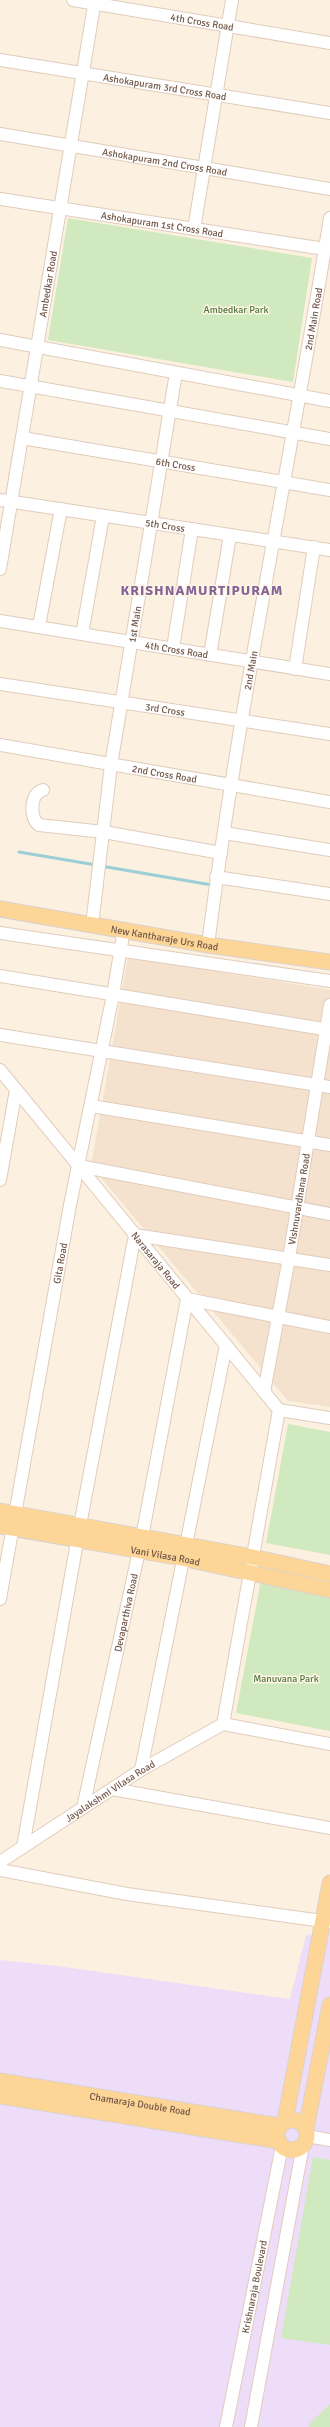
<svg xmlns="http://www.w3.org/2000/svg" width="330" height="2427" font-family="Signika,sans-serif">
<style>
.residential{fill:#f4e2ce}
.education{fill:#eeddf8}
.park{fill:#d1e9bf}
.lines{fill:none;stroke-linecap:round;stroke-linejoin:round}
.stream{stroke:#9bced7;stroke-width:3}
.minor-casing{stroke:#e0ccbc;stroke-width:14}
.major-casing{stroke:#dad3cf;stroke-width:17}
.minor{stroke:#fff;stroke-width:12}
.major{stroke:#fcd597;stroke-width:15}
.labels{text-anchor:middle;stroke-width:3;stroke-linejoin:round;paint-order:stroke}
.street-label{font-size:10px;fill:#725647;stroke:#fff5e6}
.park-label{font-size:10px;fill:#517840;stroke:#fff5e6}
.district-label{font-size:14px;font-weight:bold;letter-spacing:1px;fill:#846396;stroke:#fff5e6}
</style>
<rect width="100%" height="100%" fill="#fcf1e0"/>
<path class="residential" d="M128 957 330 990V1407L288 1401 91 1166Z"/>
<path class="education" d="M330 1933V2427H0V1960L58 1966 290 1999 306 1935Z"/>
<path class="park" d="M68 218 312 258 293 382 48 340Z
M288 1424 330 1432V1555L266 1543Z
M261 1580 330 1594V1731L236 1713Z
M313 2157 330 2160V2345L281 2338Z
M330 2404V2427H309L310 2423Z"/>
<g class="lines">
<path class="stream" d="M19 852 96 865
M101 866 212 885"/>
<defs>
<g id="minor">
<path id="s1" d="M73 0 330 43"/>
<path id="s2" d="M0 60 330 113"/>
<path id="s3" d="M0 134 330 189"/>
<path id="s4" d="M0 199 325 249"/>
<path d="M194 229 232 0"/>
<path d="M0 340 330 401"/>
<path d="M0 381 330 439"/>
<path id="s5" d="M22 438 330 490"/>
<path id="s6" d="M0 500 330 550"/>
<path id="s7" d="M0 569 95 0"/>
<path id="s8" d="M0 621 330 674"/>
<path d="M39 626 61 509"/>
<path d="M82 634 103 516"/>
<path d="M173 648 192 529"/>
<path d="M210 655 230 535"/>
<path d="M295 669 314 547"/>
<path id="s9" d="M0 684 330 734"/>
<path id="s10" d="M0 745 330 802"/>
<path d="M43 790C30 793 29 818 39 825L104 832 221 853"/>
<path d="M224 833 330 850"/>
<path d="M216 877 330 894"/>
<path id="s11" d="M92 925 111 765 176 373"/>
<path d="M0 933 330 981"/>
<path id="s12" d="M208 945C239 701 291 461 330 218"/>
<path d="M0 976 330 1030"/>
<path d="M0 1035 330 1087"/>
<path id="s13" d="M0 1070 279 1410 330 1418"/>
<path d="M91 1106 330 1145"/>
<path d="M79 1166 330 1214"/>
<path d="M0 1180 16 1090"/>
<path id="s14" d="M264 1392 289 1258 330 1005"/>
<path id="s15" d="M0 1599 70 1205 113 995 124 929"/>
<path d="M223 1724 279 1410"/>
<path d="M223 1724 330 1744"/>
<path d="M141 1770 226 1345"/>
<path d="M112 1789 330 1828"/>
<path id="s16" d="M83 1808 142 1537 187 1299 330 1327"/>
<path d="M23 1847 80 1525 135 1235 330 1265"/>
<path id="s17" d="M0 1862 141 1770 223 1724"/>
<path d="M0 1870 127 1894 330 1922"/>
<path d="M307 2136 330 2140"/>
<path id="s18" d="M226 2427 282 2146"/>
<path d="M251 2427 303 2145"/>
</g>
<g id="major">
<path id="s19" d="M0 909 208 945 330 962"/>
<path d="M0 1511 252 1557 330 1574"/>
<path id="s20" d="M0 1526 182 1558 330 1590"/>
<path id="s21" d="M0 2081 280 2126"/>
<path d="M0 2096 279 2141"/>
<circle cx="292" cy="2135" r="15"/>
<path d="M285 2121 330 1883"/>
<path d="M306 2129 330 2005"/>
</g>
</defs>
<use href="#minor" class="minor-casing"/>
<use href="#major" class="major-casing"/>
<use href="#minor" class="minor"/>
<use href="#major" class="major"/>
</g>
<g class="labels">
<g class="street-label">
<text dy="4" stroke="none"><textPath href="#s1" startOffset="131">4th Cross Road</textPath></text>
<text dy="4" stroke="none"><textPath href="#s2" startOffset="167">Ashokapuram 3rd Cross Road</textPath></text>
<text dy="4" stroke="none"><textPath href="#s3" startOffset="167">Ashokapuram 2nd Cross Road</textPath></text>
<text dy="4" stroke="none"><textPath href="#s4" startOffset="164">Ashokapuram 1st Cross Road</textPath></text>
<text dy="4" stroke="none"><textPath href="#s7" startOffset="289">Ambedkar Road</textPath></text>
<text dy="4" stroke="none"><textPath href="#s12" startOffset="635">2nd Main Road</textPath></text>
<text dy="4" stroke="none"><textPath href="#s5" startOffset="156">6th Cross</textPath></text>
<text dy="4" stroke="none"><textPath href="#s6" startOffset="167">5th Cross</textPath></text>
<text dy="4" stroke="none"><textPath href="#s11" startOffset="304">1st Main</textPath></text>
<text dy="4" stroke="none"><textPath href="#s8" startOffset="179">4th Cross Road</textPath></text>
<text dy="4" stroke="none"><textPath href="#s12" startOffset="278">2nd Main</textPath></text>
<text dy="4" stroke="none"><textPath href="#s9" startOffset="167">3rd Cross</textPath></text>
<text dy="4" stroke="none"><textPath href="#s10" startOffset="167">2nd Cross Road</textPath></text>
<text dy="4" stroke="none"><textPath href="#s19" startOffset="167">New Kantharaje Urs Road</textPath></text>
<text dy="4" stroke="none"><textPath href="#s14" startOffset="196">Vishnuvardhana Road</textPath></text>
<text dy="4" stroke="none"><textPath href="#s13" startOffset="246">Narasaraja Road</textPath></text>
<text dy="4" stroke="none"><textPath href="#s15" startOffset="341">Gita Road</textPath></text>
<text dy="4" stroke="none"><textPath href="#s20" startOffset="168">Vani Vilasa Road</textPath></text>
<text dy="4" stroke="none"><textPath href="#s16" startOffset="200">Devaparthiva Road</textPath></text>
<text dy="4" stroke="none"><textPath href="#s17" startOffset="131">Jayalakshmi Vilasa Road</textPath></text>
<text dy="4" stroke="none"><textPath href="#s21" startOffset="142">Chamaraja Double Road</textPath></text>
<text dy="4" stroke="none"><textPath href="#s18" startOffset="143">Krishnaraja Boulevard</textPath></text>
</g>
<g class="park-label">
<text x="236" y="313">Ambedkar Park</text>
<text x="286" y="1682">Manuvana Park</text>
</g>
<g class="district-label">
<text x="202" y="595">KRISHNAMURTIPURAM</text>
</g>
</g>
</svg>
